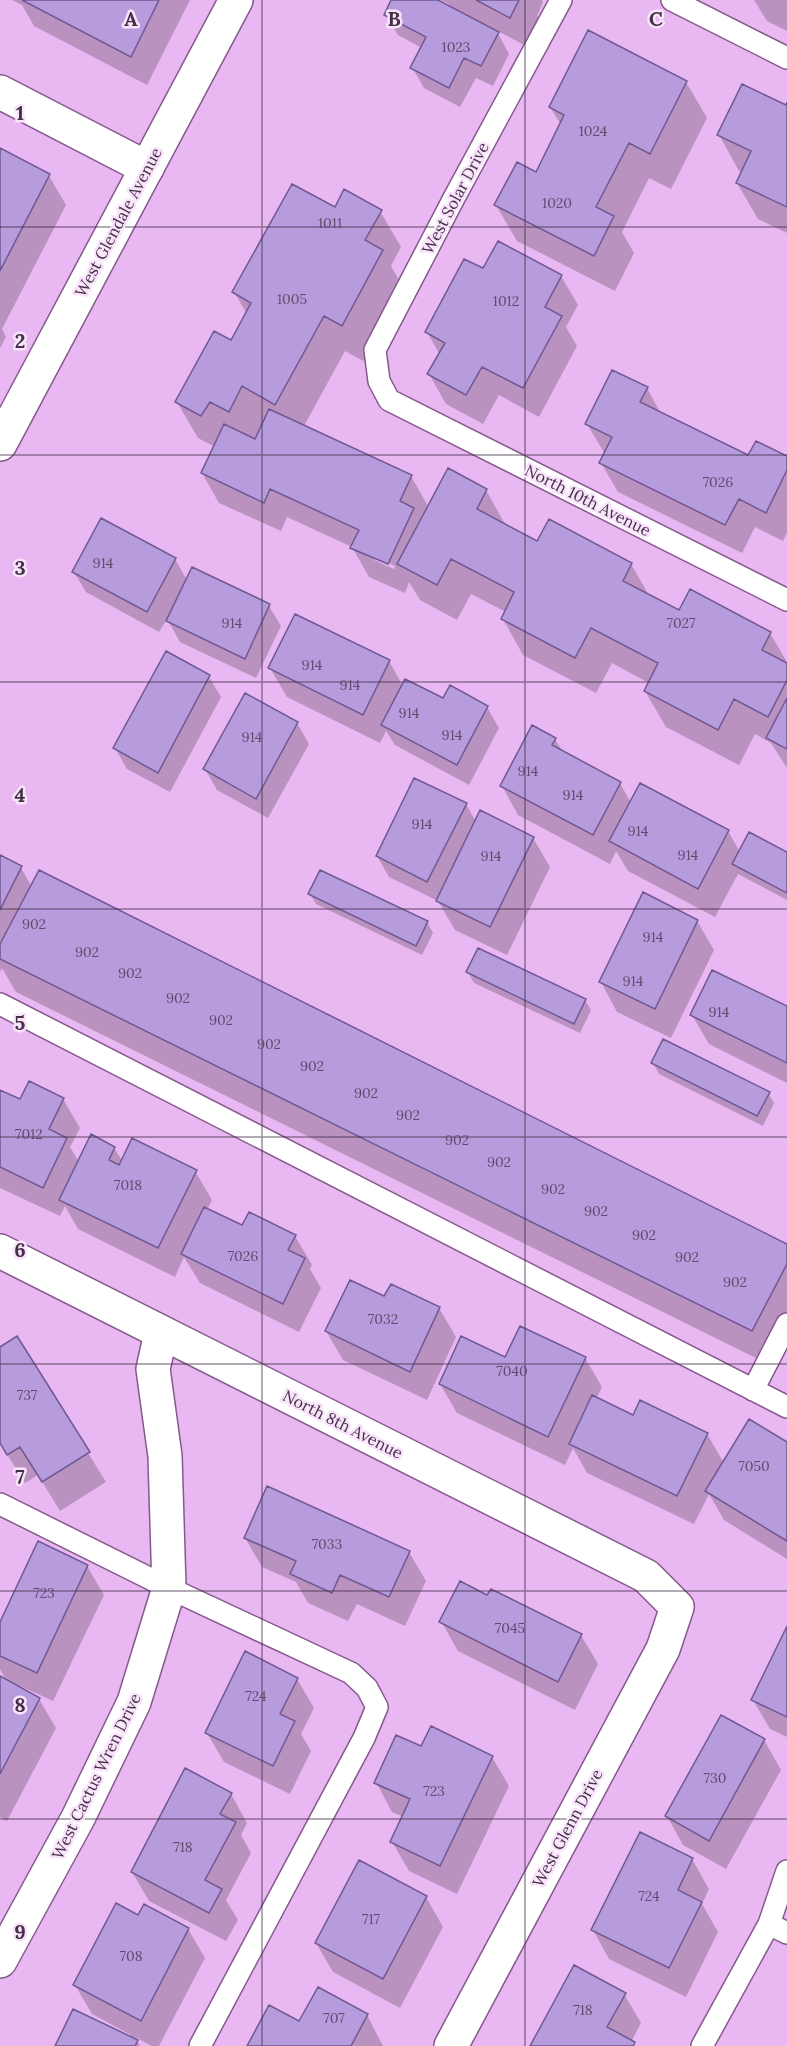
<svg xmlns="http://www.w3.org/2000/svg" width="787" height="2046" font-family="Lora,serif">
<style>
.shadow{fill:#0003;fill-rule:evenodd}
.building{fill:#b69cdd;stroke:#705893;stroke-width:1.5}
.lines{fill:none;stroke-linecap:round;stroke-linejoin:round}
.service-casing{stroke:#86598d;stroke-width:24}
.minor-casing{stroke:#86598d;stroke-width:36}
.secondary-casing{stroke:#86598d;stroke-width:36}
.service{stroke:#fff;stroke-width:21}
.minor{stroke:#fff;stroke-width:33}
.secondary{stroke:#fff;stroke-width:33}
.grid{fill:none;stroke:#443047;stroke-width:1.5;stroke-opacity:0.55}
.labels{text-anchor:middle;stroke-width:5;stroke-linejoin:round;paint-order:stroke}
.number-label{font-size:14px;fill:#604b6c}
.street-label{font-size:16px;fill:#443047;stroke:#f9e4fc}
.grid-label{font-size:20px;text-anchor:middle;font-weight:bold;fill:#443047;stroke:#f9e4fc;stroke-width:5;stroke-linejoin:round;paint-order:stroke}
</style>
<rect width="100%" height="100%" fill="#e9b7f1"/>
<path class="shadow" d="M12 0H190L147 85 34 26 22 5Z
M393 0H434L447 7 449 4 441 0H542L543 2 537 16 540 20 526 46 496 30 509 54 493 86 476 78 460 107 424 88 412 67 422 48 398 35 386 15Z
M754 0H787V31L767 21Z
M686 82 707 118 671 189 649 178 622 232 634 253 615 291 517 241 496 205 537 174 561 125 550 107Z
M787 106V233L758 219 737 183 743 173 739 171 719 135Z
M0 150 49 176 66 205 2 329 6 337 0 348Z
M335 209 380 211 401 247 391 266 403 287 363 361 345 351 304 426 411 476 429 508 486 490 506 526 538 543 631 564 650 597 679 612 770 633 787 662V768L771 743 755 734 739 765 666 727 645 691 649 683 612 663 596 693 523 655 503 619 506 612 471 594 457 620 420 600 409 582 405 593 369 577 352 547 287 517 281 531 219 503 202 473 215 447 198 438 177 402 231 342 247 314 234 292ZM374 556 395 566 394 569 374 560Z
M484 270 561 276 578 305 566 327 577 346 539 417 499 395 483 424 446 404 429 374 440 355 427 332Z
M647 388 661 414 749 457 787 458V533L783 541 755 527 742 553 618 492 601 463 605 454 587 424Z
M102 520 175 559 187 580 269 606 281 626 256 678 180 642 167 619 159 632 86 592 74 572Z
M166 653 209 677 221 697 170 792 127 769 115 748Z
M389 661 403 686 443 700 487 707 499 728 469 785 395 745 386 731 380 743 287 697 270 668Z
M297 723 309 744 268 818 217 790 205 769Z
M555 739 563 752 620 783 631 803 728 831 740 852 787 854V900L738 874 715 917 628 871 616 851 610 864 518 815 502 786Z
M466 804 476 822 533 838 550 867 507 955 455 930 438 901 389 877 377 856Z
M0 857 21 868 32 887 787 1246V1338L772 1366 16 992 2 968 0 972Z
M310 894 427 922 433 933 422 955 316 904Z
M697 921 714 950 671 1038 617 1012 601 982Z
M468 972 585 1000 591 1010 580 1033 474 983Z
M787 1008V1083L709 1044 692 1015Z
M653 1063 768 1093 774 1103 763 1126 659 1074Z
M0 1091 21 1101 63 1099 80 1128 70 1147 79 1162 114 1148 123 1162 195 1171 212 1200 207 1210 243 1227 295 1236 312 1265 310 1269 321 1288 299 1332 200 1283 184 1257 175 1277 78 1229 65 1206 60 1216 0 1188Z
M385 1298 439 1308 456 1337 427 1400 343 1360 326 1331Z
M17 1338 106 1482 60 1511 38 1475 25 1483 0 1443V1349Z
M585 1358 602 1387 596 1399 633 1417 707 1434 724 1463 787 1444V1559L724 1520 709 1494 694 1524 587 1473 573 1448 565 1465 457 1413 440 1384 506 1359Z
M245 1538 409 1552 426 1581 405 1626 357 1604 348 1621 308 1603 296 1582 262 1567Z
M87 1566 104 1595 53 1701 18 1685 16 1687 39 1699 56 1728 7 1821 0 1817V1678L7 1682 0 1669V1626Z
M488 1597 581 1635 598 1664 575 1710 458 1651 441 1621Z
M787 1630V1737L770 1729 753 1700Z
M297 1679 314 1708 301 1734 311 1751 290 1794 224 1762 207 1733Z
M721 1717 764 1740 781 1770 726 1869 683 1845 667 1816Z
M422 1748 492 1757 509 1786 457 1894 409 1871 392 1842 404 1817 392 1812 376 1782Z
M231 1794 247 1823 241 1835 251 1853 226 1900 238 1920 226 1941 149 1901 132 1872Z
M692 1859 709 1889 702 1904 718 1932 686 1997 609 1959 593 1930Z
M426 1897 443 1927 400 2008 333 1972 316 1943Z
M138 1917 188 1929 205 1958 159 2046H152L135 2037 140 2046H56L129 2037 131 2035 92 2014 75 1985Z
M318 1989 367 2015 383 2046H248L299 2023Z
M624 1994 641 2023 631 2042 636 2046H532Z"/>
<path class="building" d="M22 0H159L131 57Z
M391 0H438L499 32 481 66 464 58 449 88 410 68 426 37 384 15Z
M476 0H519L510 18Z
M588 30 687 81 650 154 629 143 596 207 614 216 594 256 494 205 517 162 536 172 564 115 549 107Z
M742 84 786 105 787 102V207L736 183 751 151 717 135Z
M0 148 50 174 0 271Z
M292 184 335 207 344 189 382 210 365 240 383 250 342 326 324 316 275 405 242 386 229 412 210 402 201 416 175 402 214 331 231 340 251 303 232 292Z
M498 241 562 275 545 307 562 316 523 388 482 367 466 395 427 374 445 343 425 332 464 259 483 268Z
M612 370 648 387 640 402 748 455 756 441 787 456V470L766 513 739 499 725 525 599 463 612 437 585 424Z
M269 409 412 475 400 501 414 508 388 564 350 548 359 530 270 489 264 503 201 473 224 424 255 439Z
M448 468 487 489 477 509 537 541 549 519 632 563 623 581 679 610 690 589 771 632 762 650 787 663V680L768 717 734 699 718 730 644 691 658 663 591 628 575 658 501 619 514 592 451 559 437 585 397 564Z
M101 518 176 558 147 612 72 572Z
M192 567 270 604 245 659 166 621Z
M295 614 390 660 363 715 268 668Z
M166 651 210 675 158 773 113 748Z
M405 679 443 698 450 685 488 706 457 765 381 725Z
M245 693 298 722 256 799 203 769Z
M787 698V749L766 738Z
M532 725 556 738 552 745 621 782 593 835 500 786Z
M414 778 467 803 427 882 376 856Z
M640 783 729 830 698 889 609 841Z
M480 810 534 837 490 927 436 901Z
M749 832 787 852V893L732 864Z
M0 855 22 866 0 910Z
M39 870 787 1244V1264L752 1331 0 959V944Z
M320 870 428 921 416 946 308 894Z
M643 892 698 920 655 1009 599 982Z
M478 948 586 999 574 1024 466 972Z
M712 970 787 1006V1063L690 1015Z
M663 1039 770 1092 757 1116 651 1063Z
M29 1081 64 1098 49 1129 67 1138 43 1188 0 1167V1090L20 1099Z
M91 1134 115 1147 109 1160 119 1165 132 1138 197 1170 158 1248 59 1200Z
M204 1207 242 1225 249 1212 296 1235 288 1250 305 1258 283 1304 181 1254Z
M350 1280 384 1296 391 1284 440 1307 410 1372 325 1331Z
M520 1326 586 1357 548 1437 439 1384 461 1336 505 1357Z
M17 1336 90 1452 42 1482 20 1447 7 1455 0 1443V1347Z
M592 1395 633 1415 640 1400 708 1433 677 1496 569 1444Z
M749 1419 787 1442V1541L705 1491Z
M267 1486 410 1551 389 1597 340 1575 332 1593 290 1574 296 1561 244 1538Z
M38 1541 88 1565 37 1673 0 1656V1622Z
M460 1581 487 1595 491 1589 582 1634 558 1682 439 1622Z
M787 1626V1717L751 1700Z
M245 1651 298 1678 280 1714 295 1721 273 1766 205 1733Z
M0 1676 40 1698 0 1774Z
M721 1715 765 1739 709 1841 665 1816Z
M431 1726 493 1756 440 1866 390 1842 410 1799 374 1783 396 1735 421 1746Z
M185 1768 232 1793 220 1814 236 1822 205 1880 222 1889 209 1913 131 1872Z
M640 1832 693 1858 678 1890 702 1902 669 1968 591 1930Z
M359 1860 427 1896 383 1979 315 1943Z
M116 1903 138 1915 144 1904 189 1928 141 2021 73 1985Z
M574 1965 626 1993 607 2027 635 2042 633 2046H530Z
M318 1987 368 2014 351 2046H247L269 2005 299 2021Z
M73 2009 138 2040 135 2046H55Z"/>
<g class="lines">
<defs>
<path id="service" d="M561 0 454 198 375 350 379 381 389 400 787 600
M672 0 787 58
M0 1004 787 1407
M753 1390 787 1324
M0 1504 169 1588 351 1673 367 1688 377 1707 364 1738 200 2046
M769 1924 787 1871
M702 2046 769 1924 787 1933"/>
<path id="minor" d="M0 92 147 168
M0 1251 646 1576 677 1607 663 1649 451 2046
M0 1961 78 1818 134 1702 169 1588 165 1456 153 1369 161 1333"/>
<path id="secondary" d="M0 444 236 0"/>
</defs>
<use href="#service" class="service-casing"/>
<use href="#minor" class="minor-casing"/>
<use href="#secondary" class="secondary-casing"/>
<use href="#service" class="service"/>
<use href="#minor" class="minor"/>
<use href="#secondary" class="secondary"/>
</g>
<path class="grid" d="M262 0V2046M525 0V2046M0 227H787M0 455H787M0 682H787M0 909H787M0 1137H787M0 1364H787M0 1591H787M0 1819H787"/>
<g class="labels">
<g class="number-label">
<text x="456" y="52">1023</text>
<text x="593" y="136">1024</text>
<text x="557" y="208">1020</text>
<text x="330" y="228">1011</text>
<text x="292" y="304">1005</text>
<text x="506" y="306">1012</text>
<text x="718" y="487">7026</text>
<text x="103" y="568">914</text>
<text x="232" y="628">914</text>
<text x="681" y="628">7027</text>
<text x="312" y="670">914</text>
<text x="350" y="690">914</text>
<text x="409" y="718">914</text>
<text x="452" y="740">914</text>
<text x="252" y="742">914</text>
<text x="528" y="776">914</text>
<text x="573" y="800">914</text>
<text x="422" y="829">914</text>
<text x="638" y="836">914</text>
<text x="688" y="860">914</text>
<text x="491" y="861">914</text>
<text x="34" y="929">902</text>
<text x="653" y="942">914</text>
<text x="87" y="957">902</text>
<text x="130" y="978">902</text>
<text x="633" y="986">914</text>
<text x="178" y="1003">902</text>
<text x="719" y="1017">914</text>
<text x="221" y="1025">902</text>
<text x="269" y="1049">902</text>
<text x="312" y="1071">902</text>
<text x="366" y="1098">902</text>
<text x="408" y="1120">902</text>
<text x="29" y="1139">7012</text>
<text x="457" y="1145">902</text>
<text x="499" y="1167">902</text>
<text x="128" y="1190">7018</text>
<text x="553" y="1194">902</text>
<text x="596" y="1216">902</text>
<text x="644" y="1240">902</text>
<text x="243" y="1261">7026</text>
<text x="687" y="1262">902</text>
<text x="735" y="1287">902</text>
<text x="383" y="1324">7032</text>
<text x="512" y="1376">7040</text>
<text x="27" y="1400">737</text>
<text x="754" y="1471">7050</text>
<text x="327" y="1549">7033</text>
<text x="44" y="1598">723</text>
<text x="510" y="1633">7045</text>
<text x="256" y="1701">724</text>
<text x="715" y="1783">730</text>
<text x="434" y="1796">723</text>
<text x="183" y="1852">718</text>
<text x="649" y="1901">724</text>
<text x="371" y="1924">717</text>
<text x="131" y="1961">708</text>
<text x="583" y="2015">718</text>
<text x="334" y="2023">707</text>
</g>
<g class="street-label">
<text transform="translate(455 198) rotate(-62)" y="6">West Solar Drive</text>
<text transform="translate(118 222) rotate(-62)" y="6">West Glendale Avenue</text>
<text transform="translate(588 500) rotate(27)" y="6">North 10th Avenue</text>
<text transform="translate(343 1424) rotate(27)" y="6">North 8th Avenue</text>
<text transform="translate(96 1776) rotate(-64)" y="6">West Cactus Wren Drive</text>
<text transform="translate(567 1828) rotate(-62)" y="6">West Glenn Drive</text>
</g>
</g>
<g class="grid-label">
<text x="131" y="26">A</text>
<text x="394" y="26">B</text>
<text x="656" y="26">C</text>
<text x="20" y="120">1</text>
<text x="20" y="348">2</text>
<text x="20" y="575">3</text>
<text x="20" y="802">4</text>
<text x="20" y="1030">5</text>
<text x="20" y="1257">6</text>
<text x="20" y="1484">7</text>
<text x="20" y="1712">8</text>
<text x="20" y="1939">9</text>
</g>
</svg>
